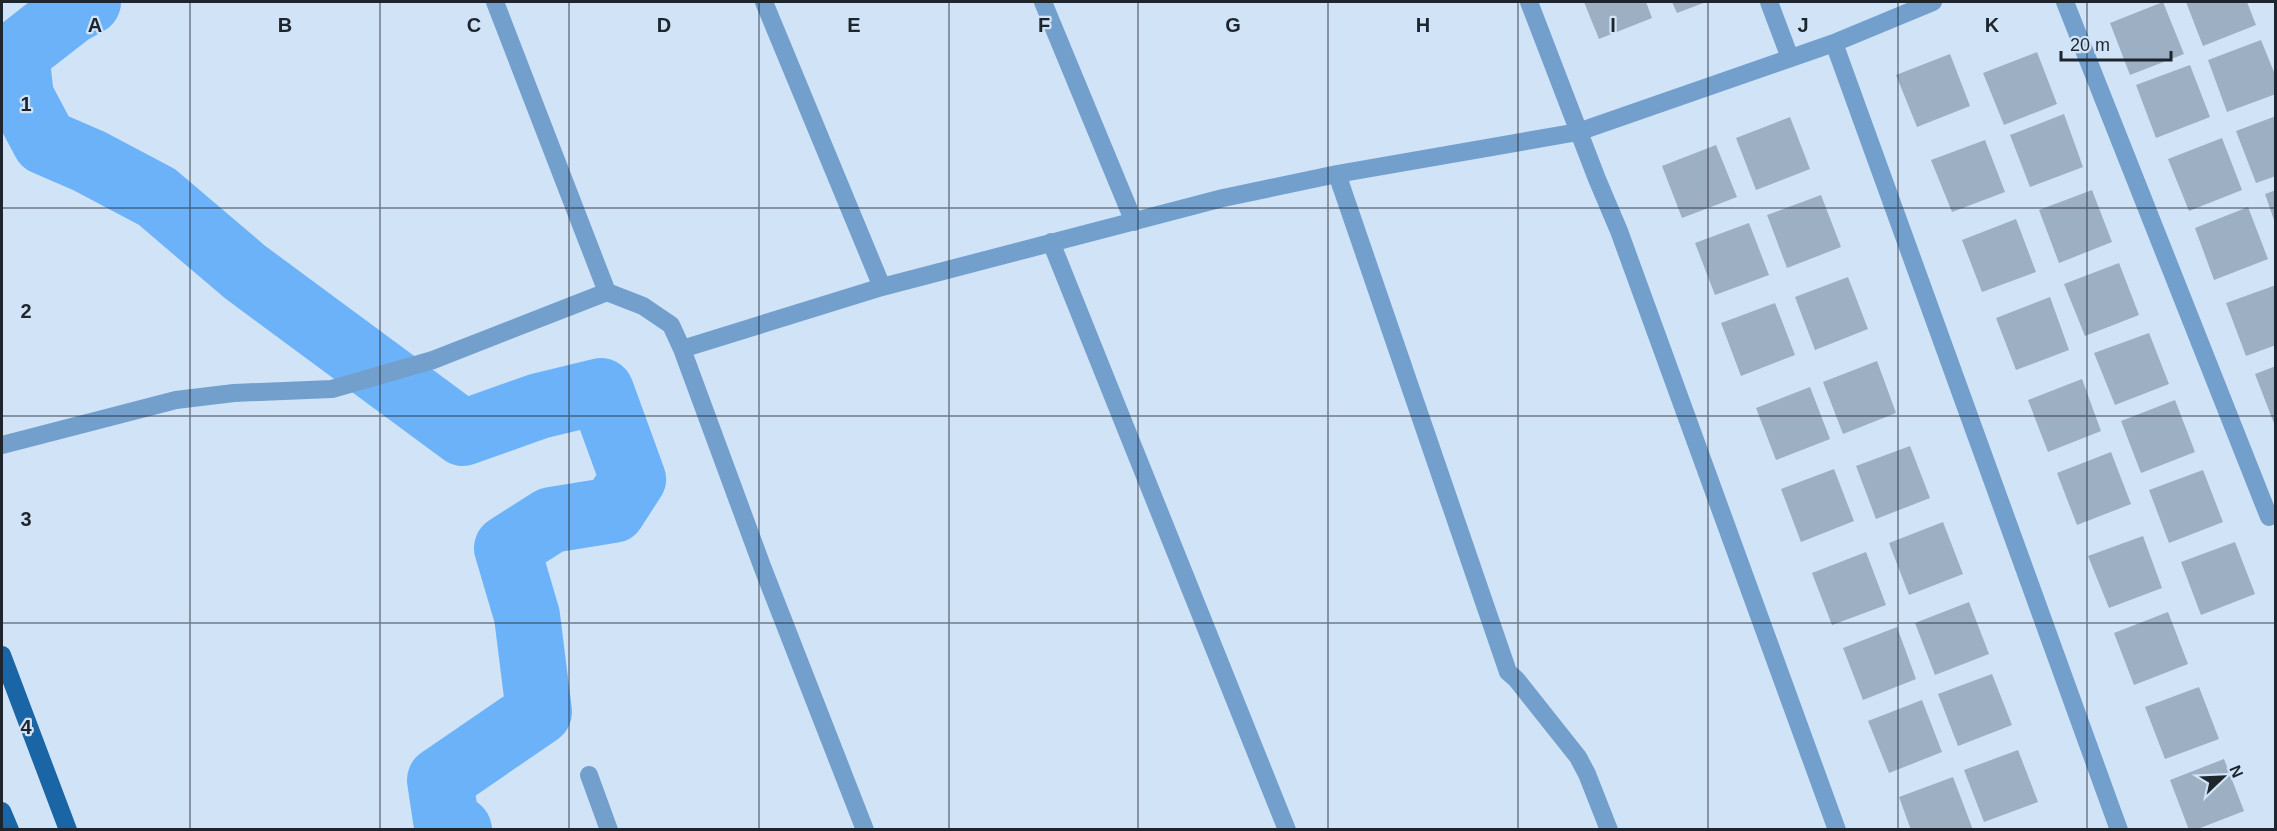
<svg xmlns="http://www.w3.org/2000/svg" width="2277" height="831" font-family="Arial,sans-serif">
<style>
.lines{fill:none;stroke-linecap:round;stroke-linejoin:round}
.river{stroke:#6cb2f8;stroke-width:66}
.building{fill:#9dafc3}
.minor{stroke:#739fcd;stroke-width:18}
.major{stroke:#1965a6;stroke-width:18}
.grid{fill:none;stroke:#1e252d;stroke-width:1.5;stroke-opacity:0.55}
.grid-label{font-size:20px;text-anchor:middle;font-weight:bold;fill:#1e252d;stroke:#d0e3f7;stroke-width:4.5;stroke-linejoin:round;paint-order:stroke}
</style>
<rect width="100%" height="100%" fill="#d0e3f7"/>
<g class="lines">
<path class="river" d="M88 2 70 12 16 54 21 97 45 142 89 161 157 197 245 272 463 433 539 406 601 391 633 479 613 510 551 520 507 548 527 616 539 712 440 780 446 820 459 830"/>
</g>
<path class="building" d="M1584 2H1646L1652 18 1599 39Z
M1672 2H1706L1677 13Z
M2163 2 2184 54 2130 75 2110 23Z
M2186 2H2247L2256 25 2203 46Z
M2261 40 2276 77V94L2227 112 2208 60Z
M2037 52 2057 104 2004 125 1983 73Z
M1950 54 1970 106 1917 127 1896 75Z
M2190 65 2210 117 2156 138 2136 85Z
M2064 114 2083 167 2030 187 2010 135Z
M2276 116V176L2256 183 2236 131Z
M1790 117 1810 169 1756 190 1736 138Z
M2222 138 2242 190 2189 211 2168 159Z
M1985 140 2005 192 1952 212 1931 160Z
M1716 145 1737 197 1682 218 1662 166Z
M2092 190 2112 242 2059 263 2039 210Z
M2276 190V223H2275L2265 194Z
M1821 195 1841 247 1787 268 1767 215Z
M2248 207 2268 259 2214 280 2195 228Z
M2016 219 2036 272 1982 292 1962 240Z
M1749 223 1769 275 1715 295 1695 243Z
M2119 263 2139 315 2085 336 2064 284Z
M1848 277 1868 329 1815 350 1795 297Z
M2276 285V345L2246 356 2226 303Z
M2050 297 2069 350 2016 370 1996 318Z
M1775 303 1795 355 1741 376 1721 323Z
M2149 333 2169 384 2115 405 2094 353Z
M1877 361 1896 413 1843 434 1823 382Z
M2276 366V426H2275L2255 374Z
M2082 379 2101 431 2048 452 2028 400Z
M1810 387 1830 439 1776 460 1756 408Z
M2175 400 2195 452 2141 473 2121 421Z
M1910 446 1930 498 1876 519 1856 466Z
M2111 452 2131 504 2077 525 2057 473Z
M1834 469 1854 521 1801 542 1781 489Z
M2203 470 2223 522 2169 543 2149 490Z
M1943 522 1963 574 1909 595 1889 543Z
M2143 536 2162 588 2109 608 2088 556Z
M2235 542 2255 594 2201 615 2181 562Z
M1866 552 1886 605 1832 625 1812 573Z
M1969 602 1989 654 1935 675 1915 623Z
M2168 612 2188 664 2134 685 2114 633Z
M1897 627 1916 679 1863 700 1843 648Z
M1992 674 2012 725 1958 746 1938 694Z
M2199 687 2219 739 2165 759 2145 707Z
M1922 700 1942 752 1889 773 1868 721Z
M2018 750 2038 802 1984 822 1964 770Z
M2224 759 2244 811 2195 830H2189L2170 780Z
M1953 777 1973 830H1911L1899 797Z"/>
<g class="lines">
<path class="minor" d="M495 2 607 292
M764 2 882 287
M1043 2 1134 222
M1529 2 1597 179 1619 231 1837 830
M1769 2 1790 58
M2065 2 2269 517
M1834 43 2119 830
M1337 174 1508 672 1516 679 1578 757 1587 774 1609 830
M1051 242 1287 830
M682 349 762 566 865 830
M2 445 176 400 234 393 332 389 433 360 607 292 643 306 671 325 682 349 882 287 1223 198 1337 174 1578 132 1834 43 1933 2
M589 775 609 830"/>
<path class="major" d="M2 655 68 830
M2 811 10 830"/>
</g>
<path class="grid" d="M190 2V830M380 2V830M569 2V830M759 2V830M949 2V830M1138 2V830M1328 2V830M1518 2V830M1708 2V830M1898 2V830M2087 2V830M2 208H2276M2 416H2276M2 623H2276"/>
<g class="grid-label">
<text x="95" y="32">A</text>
<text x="285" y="32">B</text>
<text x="474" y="32">C</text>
<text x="664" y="32">D</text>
<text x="854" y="32">E</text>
<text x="1044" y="32">F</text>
<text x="1233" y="32">G</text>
<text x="1423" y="32">H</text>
<text x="1613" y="32">I</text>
<text x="1803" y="32">J</text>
<text x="1992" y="32">K</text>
<text x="26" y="111">1</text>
<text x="26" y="318">2</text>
<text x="26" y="526">3</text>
<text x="26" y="734">4</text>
</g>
<rect width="2277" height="831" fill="none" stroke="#1e252d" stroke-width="6"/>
<g transform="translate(2223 777) rotate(67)" stroke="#d0e3f7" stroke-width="4.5" paint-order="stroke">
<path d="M0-4.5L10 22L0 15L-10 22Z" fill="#1e252d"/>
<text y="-9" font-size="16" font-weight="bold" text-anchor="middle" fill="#1e252d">N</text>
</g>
<path d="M2061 51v9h110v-9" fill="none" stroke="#1e252d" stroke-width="3"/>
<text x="2070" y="51" font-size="18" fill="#1e252d" stroke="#d0e3f7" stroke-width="4.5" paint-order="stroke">20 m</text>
</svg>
